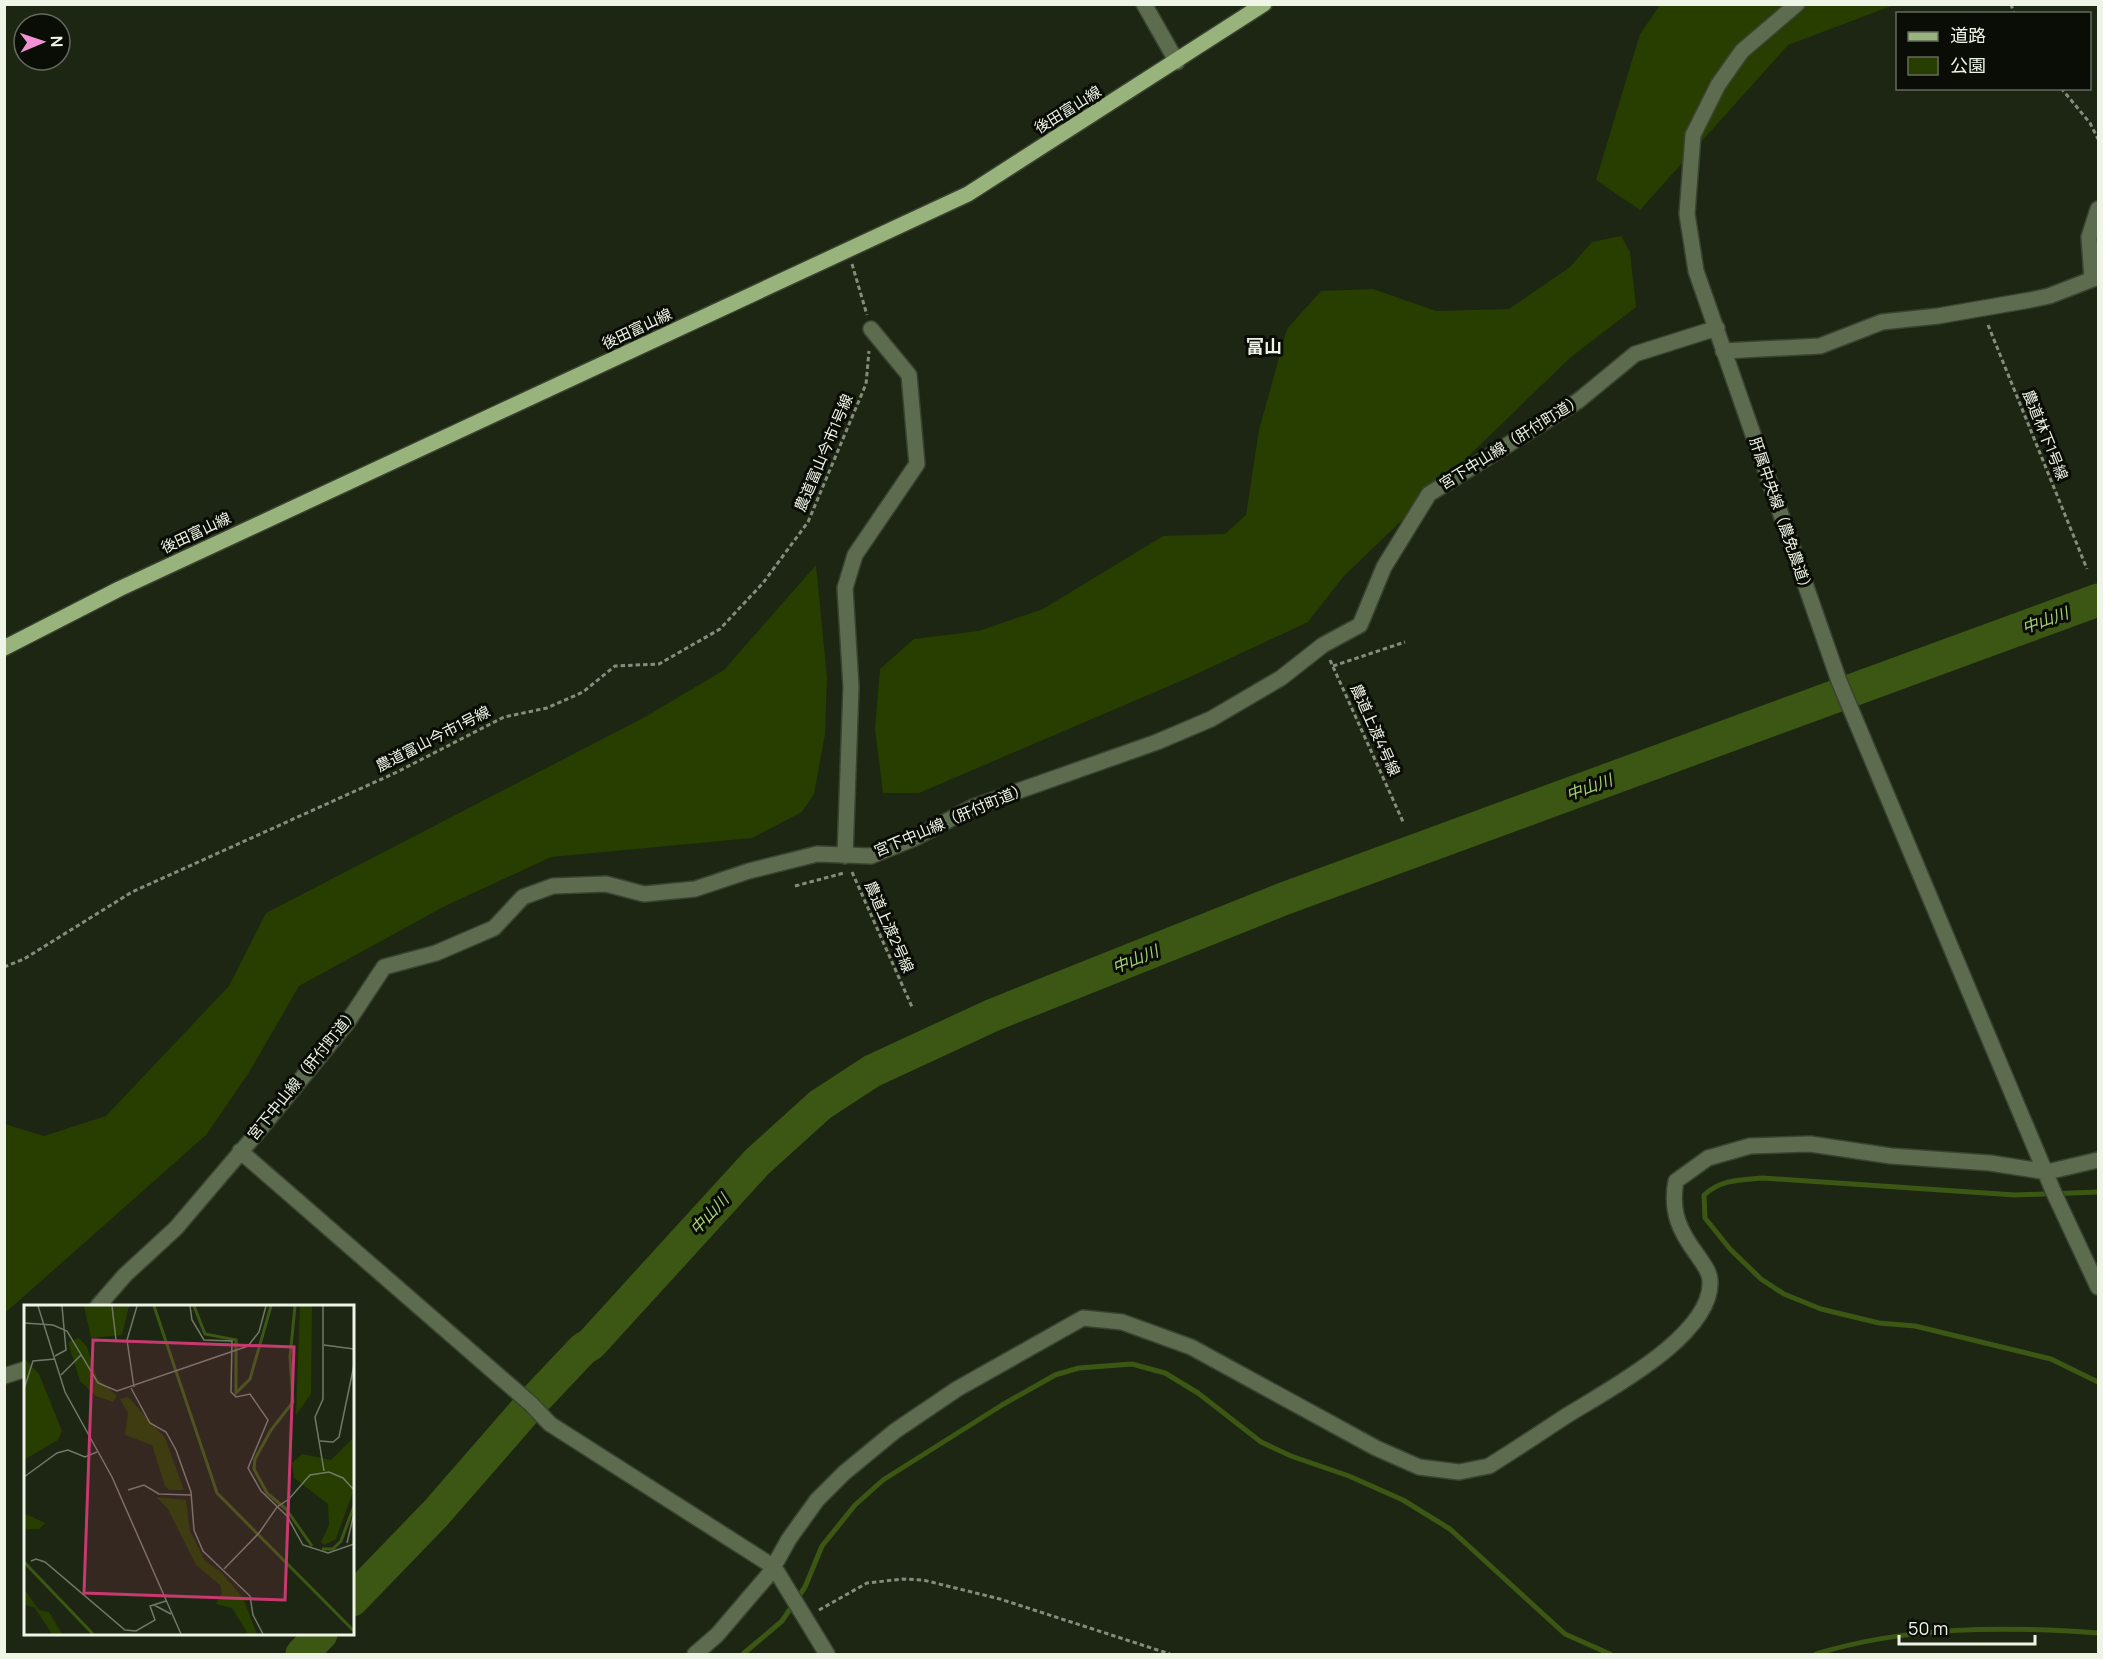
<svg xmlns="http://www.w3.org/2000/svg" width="2103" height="1659" font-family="Manrope,'Noto Sans JP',sans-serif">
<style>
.green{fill:#273e00}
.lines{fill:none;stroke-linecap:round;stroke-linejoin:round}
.stream{stroke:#3c5713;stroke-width:5}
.river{stroke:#3c5713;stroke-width:33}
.minor-casing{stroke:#394330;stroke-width:18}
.major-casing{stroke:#394330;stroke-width:18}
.path{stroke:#848d7c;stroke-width:3;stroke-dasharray:4.5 3;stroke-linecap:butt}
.minor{stroke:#5d6b4f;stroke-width:15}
.major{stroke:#98b37b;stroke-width:15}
.labels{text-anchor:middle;stroke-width:6;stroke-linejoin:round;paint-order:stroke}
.street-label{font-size:15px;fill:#eef5e7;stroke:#090d05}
.water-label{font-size:16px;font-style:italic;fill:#a7d275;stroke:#090d05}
.quarter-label{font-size:18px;font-weight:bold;fill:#eef5e7;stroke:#090d05}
.inset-river{fill:none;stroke:#3c5713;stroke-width:3}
.inset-road{fill:none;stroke:#707967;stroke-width:1.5}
.view{fill:#c93970;fill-opacity:0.15;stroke:#c93970;stroke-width:3}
.inset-edge{fill:none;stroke:#eef5e7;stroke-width:3}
</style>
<rect width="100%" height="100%" fill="#1c2612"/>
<path class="green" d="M1660 5H1894L1788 45 1640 210 1596 180 1640 34Z
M1621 236 1630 252 1636 307 1571 357 1343 577 1308 622 1190 677 919 793H883L875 729 880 669 914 639 979 631 1043 609 1163 536 1225 534 1246 515 1259 430 1287 329 1321 291 1373 289 1436 311 1509 309 1570 267 1592 242Z
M816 565 827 678 825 734 814 794 802 812 752 838 551 857 445 906 299 986 248 1074 206 1135 5 1313V1124L44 1136 106 1116 229 986 266 913 645 717 724 670Z"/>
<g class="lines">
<path class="stream" d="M2098 1192 2015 1195 1763 1178C1740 1180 1722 1179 1704 1195L1705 1218 1730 1249 1761 1279 1784 1294 1821 1309 1879 1323 1915 1326 2051 1359 2098 1382
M743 1654 782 1621 805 1587 822 1546 855 1505 883 1480 1002 1405 1055 1375 1079 1368 1132 1364 1165 1373 1198 1393 1261 1442 1291 1456 1349 1476 1403 1500 1450 1529 1565 1634 1610 1654
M1816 1654C1907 1626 2004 1626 2098 1633"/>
<path class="river" d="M352 1600 436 1513 531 1404 583 1349 591 1344 757 1162 820 1105 872 1071 993 1015 1283 899 2098 600
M302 1654 321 1634"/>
<defs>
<path id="minor" d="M1144 4 1177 62
M1797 4 1742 51 1718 85 1693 135 1687 214 1696 271 1839 681 2054 1193 2098 1287
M2092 279 2089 237 2098 209
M1723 351 1820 346 1882 322 1938 316 2030 300 2049 296 2098 277
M845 856 851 687 845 588 855 555 917 464 909 375 871 329
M240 1151 531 1404 550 1424 774 1567 827 1654
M98 1306 125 1275 176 1228 262 1127 347 1023 384 967 436 953 494 928 523 897 553 886 606 884 644 894 695 889 749 871 817 854 871 856 915 838 973 807 1157 742 1211 719 1281 678 1323 645 1360 625 1384 567 1429 494 1578 401 1635 354 1717 328
M4 1376 26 1369
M695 1654 717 1635 770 1573 789 1539 817 1500 844 1473 895 1431 957 1389 1083 1318 1122 1322 1191 1347 1376 1448 1419 1467 1459 1472 1489 1466C1515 1450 1540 1433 1566 1416 1606 1391 1714 1335 1710 1280 1709 1270 1703 1264 1698 1256 1680 1232 1670 1212 1676 1181L1708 1158 1750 1146 1810 1144 1891 1156 1990 1163 2047 1172 2098 1160"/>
<path id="major" d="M4 648 119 589 968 194 1264 4"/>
</defs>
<use href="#minor" class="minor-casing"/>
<use href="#major" class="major-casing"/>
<path class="path" d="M2011 4 2014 14
M2061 88 2090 123 2098 139
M852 264 867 315
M1988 325 2087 569
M1330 660 1404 824
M1333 666 1405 642
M852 872 912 1007
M795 886 844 873
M4 967 24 959 132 892 395 773 504 717 547 708 583 692 615 666 659 664 720 629 763 583 808 522 866 384 869 351
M819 1610 867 1583 903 1579 923 1580 1000 1599 1170 1654"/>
<use href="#minor" class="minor"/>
<use href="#major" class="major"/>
</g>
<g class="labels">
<g class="street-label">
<text transform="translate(1068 110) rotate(-32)" y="5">後田富山線</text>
<text transform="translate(637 329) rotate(-25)" y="5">後田富山線</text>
<text transform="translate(2045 435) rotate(68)" y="5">農道林下1号線</text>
<text transform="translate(1511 442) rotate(-32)" y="5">宮下中山線（肝付町道）</text>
<text transform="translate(824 453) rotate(-67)" y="5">農道富山今市1号線</text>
<text transform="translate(1781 516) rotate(71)" y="5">肝属中央線（農免農道）</text>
<text transform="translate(196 533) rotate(-25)" y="5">後田富山線</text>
<text transform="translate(1375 730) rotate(66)" y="5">農道上渡4号線</text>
<text transform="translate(433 739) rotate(-27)" y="5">農道富山今市1号線</text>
<text transform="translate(951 820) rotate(-23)" y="5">宮下中山線（肝付町道）</text>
<text transform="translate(889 927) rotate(66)" y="5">農道上渡2号線</text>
<text transform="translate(303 1074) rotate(-51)" y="5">宮下中山線（肝付町道）</text>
</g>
<g class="water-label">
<text transform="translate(2045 620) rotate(-20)" y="6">中山川</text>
<text transform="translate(1589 787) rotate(-20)" y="6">中山川</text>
<text transform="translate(1135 959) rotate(-22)" y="6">中山川</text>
<text transform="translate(709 1214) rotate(-47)" y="6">中山川</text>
</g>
<g class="quarter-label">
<text x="1264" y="353">富山</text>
</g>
</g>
<g transform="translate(24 1305)">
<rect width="330" height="330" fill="#1c2612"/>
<path d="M60 1H105L98 30 67 33ZM276 1H288L287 89 272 110ZM55 33 63 42 73 73 93 91 89 97 72 91 56 76 44 37ZM0 53 15 69 38 126 34 135 0 155ZM104 92 141 133 160 185H145L141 181 128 140 101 130 104 108 96 94ZM330 132V184L312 234 300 240 297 237 305 220 304 199 270 173 268 158 278 149 307 155ZM132 192 162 195 166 226 181 256 198 268 219 293 233 329H224L208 303 192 299 198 288 196 280 172 260 144 204ZM0 209 6 211 21 218 15 224H0ZM0 284 15 305 25 307 38 329H28L11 303 0 299Z" fill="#273e00"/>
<path class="inset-river" d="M130 1 193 188 330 326M170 1 181 29 212 35V88L226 74 247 1M271 1 266 52 269 97 247 125 231 154 230 164 243 188 262 204 288 241M298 244H309L317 236 330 201M0 257 69 329"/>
<path class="inset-road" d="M14 1 41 87 88 172 157 329M88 1 92 35M166 1 168 15 180 35 208 36 207 87 212 92 226 89 244 115 224 163 237 186 263 211 279 240 304 248 330 239M299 1V94L291 112 300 166M0 18 29 20 43 26 74 78 93 86 224 41 235 27 242 1M300 40 330 44M31 51 42 45 38 1M37 70 57 50M110 82 103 35 113 1M107 83 126 118 142 127 152 145 167 187 170 225 179 246 226 291 229 310 239 329M0 84 9 56 31 54M296 136 309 137 315 132 330 60M0 172 33 148 44 145 61 152 73 147M104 185 120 180 135 189 167 190M323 238 330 208M7 256 12 254 21 257 101 325 112 326 131 315 126 301 142 296M200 264 235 228 253 202 265 194 286 170 305 167 319 173 330 185M130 300 147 309"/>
<path class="view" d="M69 35 270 42 261 295 60 288Z"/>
<rect width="330" height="330" class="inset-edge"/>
</g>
<rect width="2103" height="1659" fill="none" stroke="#eef5e7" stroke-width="12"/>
<rect x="1896" y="12" width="195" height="78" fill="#090d05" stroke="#656a5f" stroke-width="1.5"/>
<rect x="1908" y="32" width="30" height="9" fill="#98b37b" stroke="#656a5f" stroke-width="1.5"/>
<text x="1950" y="42" font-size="18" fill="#eef5e7">道路</text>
<rect x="1908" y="57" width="30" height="18" fill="#273e00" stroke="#656a5f" stroke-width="1.5"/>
<text x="1950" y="72" font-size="18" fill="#eef5e7">公園</text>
<g transform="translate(42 42) rotate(88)"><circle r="28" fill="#090d05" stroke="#656a5f" stroke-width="1.5"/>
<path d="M0-4.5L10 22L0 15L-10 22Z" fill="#f391d6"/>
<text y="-9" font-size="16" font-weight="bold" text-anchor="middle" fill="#eef5e7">N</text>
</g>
<path d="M1899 1635v9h136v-9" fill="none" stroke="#eef5e7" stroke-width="3"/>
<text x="1908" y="1635" font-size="18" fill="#eef5e7" stroke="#090d05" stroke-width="4.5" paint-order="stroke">50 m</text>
</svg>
